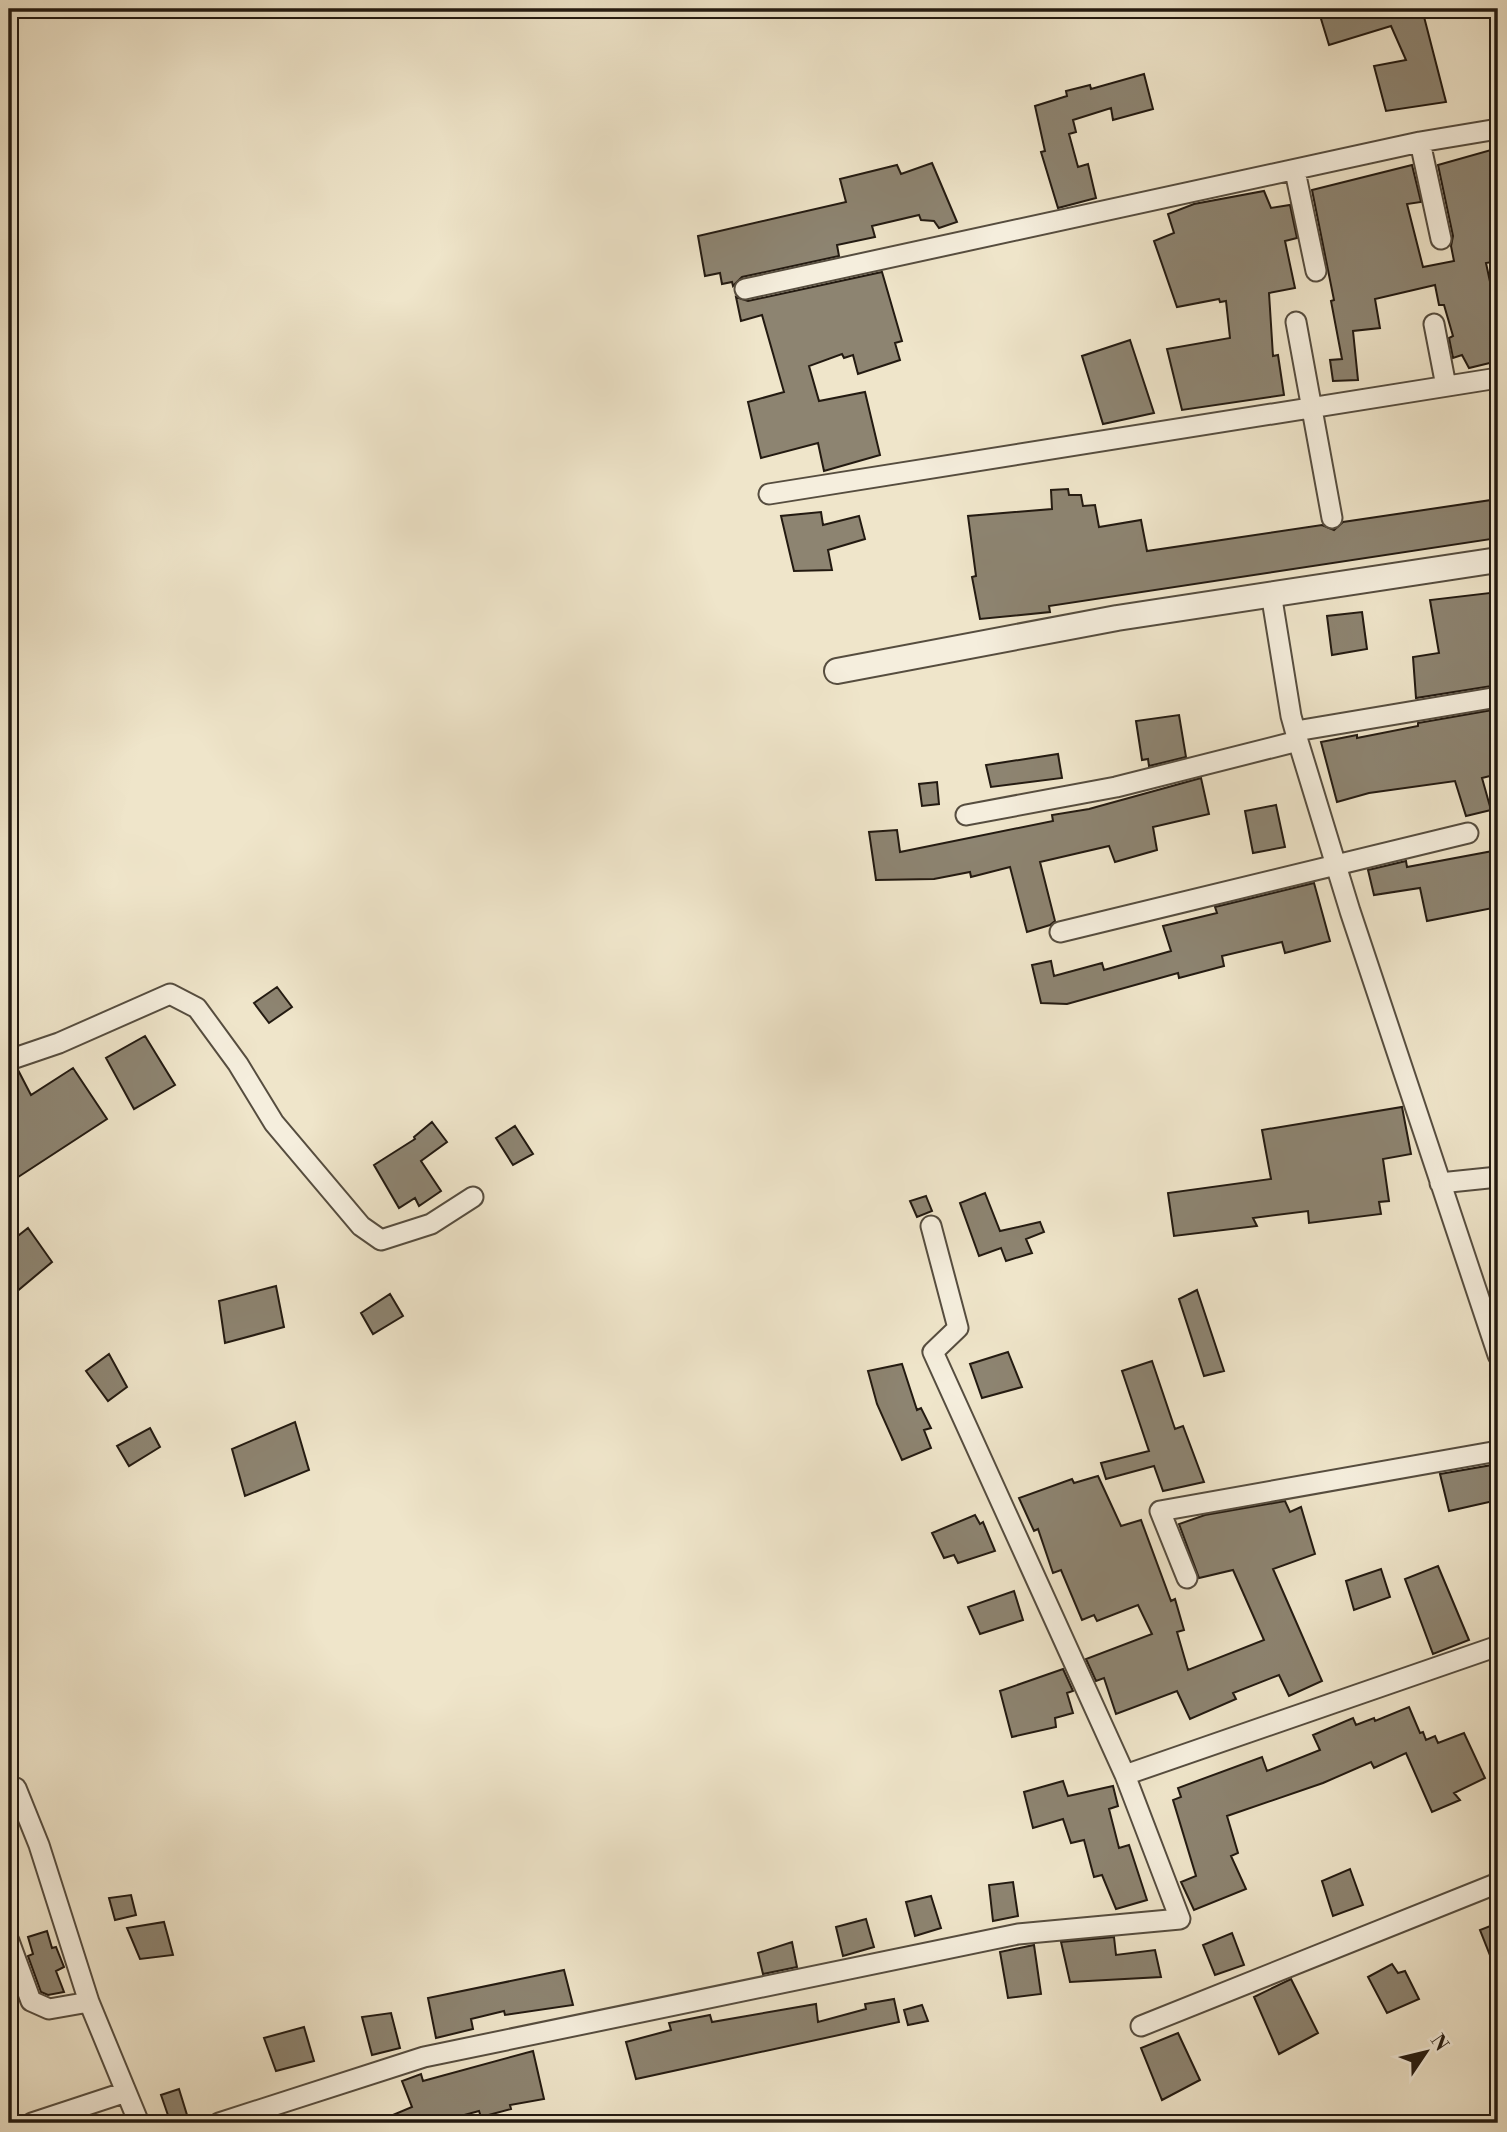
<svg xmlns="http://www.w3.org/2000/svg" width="1507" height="2132" font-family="'Libre Bodoni',serif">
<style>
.building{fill:#8d8471;stroke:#231a11;stroke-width:2}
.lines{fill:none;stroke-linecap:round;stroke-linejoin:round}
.minor-casing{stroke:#564d3f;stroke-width:23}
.tertiary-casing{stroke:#564d3f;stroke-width:28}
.minor{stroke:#f5eedd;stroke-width:19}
.tertiary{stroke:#f5eedd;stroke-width:24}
</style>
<rect width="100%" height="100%" fill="#efe5ca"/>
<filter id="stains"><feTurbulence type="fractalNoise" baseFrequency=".00286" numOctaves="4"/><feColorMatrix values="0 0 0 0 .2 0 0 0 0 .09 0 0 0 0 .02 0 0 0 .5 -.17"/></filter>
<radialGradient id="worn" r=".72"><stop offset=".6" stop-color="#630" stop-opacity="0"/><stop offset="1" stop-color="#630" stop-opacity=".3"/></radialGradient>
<path class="building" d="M1318 9H1422L1446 102 1386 111 1374 66 1406 60 1391 26 1329 45Z
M1144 74 1153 109 1113 120 1111 108 1073 120 1076 132 1069 134 1078 167 1088 164 1096 198 1058 208 1041 152 1045 151 1035 106 1067 96 1066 91 1090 85 1091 89Z
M1498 148V261L1486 263 1498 319V361L1469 368 1462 355 1453 358 1449 338 1453 336 1444 305H1439L1435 285 1375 299 1380 328 1353 331 1358 380 1333 381 1330 360 1342 359 1331 301 1334 300 1312 190 1412 165 1421 202 1407 204 1423 267 1454 261 1451 246 1453 236 1438 165Z
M932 163 957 222 939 228 934 221 921 220 919 215 872 226 875 237 837 245 839 256 742 277 733 286 732 282 722 284 720 273 705 276 698 236 846 202 840 179 897 165 901 174Z
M1264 191 1271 208 1290 205 1297 238 1285 241 1295 288 1269 293 1273 356 1278 355 1284 395 1182 410 1167 349 1230 338 1226 301 1220 302 1219 299 1177 307 1154 241 1174 233 1168 214 1194 204Z
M882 272 902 341 895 343 900 360 858 374 853 355 844 358 842 354 809 366 819 401 865 392 880 455 824 471 818 443 761 458 748 402 784 392 762 315 741 321 736 297 748 301Z
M1130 340 1154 413 1103 424 1082 356Z
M1068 489 1069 495H1081L1083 506 1095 505 1099 527 1141 520 1147 551 1322 525 1334 530 1343 522 1498 499V538L1049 606 1050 612 980 619 972 577 976 576 968 516 1052 509 1051 490Z
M821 512 823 525 859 516 865 539 828 550 832 570 794 571 781 516Z
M1498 592V685L1416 698 1413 657 1439 653 1430 600Z
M1362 612 1367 649 1332 655 1327 616Z
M1498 709V774L1482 778 1491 810 1466 816 1455 781 1369 793 1337 802 1321 742 1357 735V738L1418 726V723Z
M1179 715 1186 757 1149 766 1148 759 1142 760 1136 721Z
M1058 754 1062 778 991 787 986 765Z
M1201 778 1209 814 1153 827 1157 850 1115 862 1109 846 1040 862 1055 921 1050 925 1027 932 1010 867 971 877 970 872 934 879 876 880 869 832 897 830 900 852 1053 821 1052 815 1089 809Z
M937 782 939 804 922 806 919 784Z
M1276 805 1285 847 1253 853 1245 811Z
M1498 850V907L1427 921 1420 888 1374 895 1368 870 1406 861 1407 867Z
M1314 883 1330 941 1285 953 1282 942 1222 956 1224 966 1179 978 1178 973 1067 1004 1041 1003 1032 965 1051 961 1054 976 1102 963 1104 970 1171 951 1163 926 1217 913 1215 907Z
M277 987 292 1007 269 1023 254 1003Z
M145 1036 175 1085 134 1109 106 1058Z
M73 1068 107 1119 9 1183V1072L18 1070 31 1095Z
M1402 1107 1411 1154 1383 1159 1389 1201 1379 1202 1381 1214 1309 1223 1308 1211 1253 1218 1257 1226 1174 1236 1168 1193 1271 1179 1262 1130Z
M432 1122 447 1142 421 1161 441 1191 419 1206 415 1198 399 1208 374 1165 415 1139 414 1137Z
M515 1126 533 1154 513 1165 496 1138Z
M985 1193 1000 1231 1040 1222 1044 1232 1026 1239 1032 1253 1006 1261 1001 1248 979 1256 960 1203Z
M926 1196 932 1211 917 1217 910 1201Z
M28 1228 52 1262 9 1298V1243Z
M276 1286 284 1327 225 1343 219 1301Z
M1197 1290 1224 1371 1204 1376 1179 1299Z
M390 1294 403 1316 373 1334 361 1313Z
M1008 1352 1022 1387 982 1398 970 1364Z
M109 1354 127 1387 108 1401 86 1371Z
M1152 1361 1175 1429 1183 1426 1204 1482 1163 1491 1154 1466 1106 1479 1101 1463 1149 1451 1122 1371Z
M902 1364 917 1410 921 1408 931 1428 924 1430 931 1448 902 1460 877 1404 868 1371Z
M295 1422 309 1470 245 1496 232 1449Z
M150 1428 160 1447 129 1466 117 1446Z
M1492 1465 1498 1500 1449 1511 1440 1474Z
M1098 1476 1121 1526 1141 1520 1171 1601 1175 1599 1184 1630 1177 1632 1188 1670 1264 1640 1233 1570 1199 1578 1179 1524 1205 1515 1285 1501 1290 1512 1301 1507 1315 1554 1273 1569 1322 1681 1289 1696 1279 1675 1233 1693 1236 1699 1190 1719 1177 1691 1116 1714 1104 1678 1096 1681 1086 1659 1152 1634 1138 1605 1097 1621 1094 1615 1082 1620 1061 1570 1053 1573 1038 1529 1034 1531 1019 1498 1072 1479 1074 1483Z
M975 1515 980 1524 983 1522 995 1551 958 1563 954 1555 944 1558 932 1533Z
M1438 1566 1469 1640 1433 1654 1405 1579Z
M1381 1569 1390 1597 1354 1610 1346 1581Z
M1014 1591 1023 1620 980 1634 968 1607Z
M1063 1669 1073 1691 1067 1693 1073 1713 1055 1718 1056 1727 1012 1737 1000 1691Z
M1409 1707 1420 1733 1423 1732 1426 1740 1435 1736 1438 1743 1464 1733 1485 1778 1454 1793 1460 1800 1432 1812 1406 1753 1374 1768 1371 1762 1323 1783 1227 1816 1238 1853 1231 1856 1246 1889 1194 1910 1181 1882 1196 1876 1173 1800 1181 1797 1178 1788 1262 1757 1267 1771 1320 1750 1313 1735 1353 1718 1356 1725 1374 1718 1375 1721Z
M1063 1781 1068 1796 1113 1786 1118 1806 1109 1809 1119 1848 1129 1845 1147 1900 1116 1909 1102 1875 1094 1877 1084 1840 1071 1843 1063 1819 1033 1828 1024 1792Z
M1350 1869 1363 1905 1333 1916 1322 1881Z
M1013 1882 1018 1916 993 1921 989 1885Z
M131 1895 136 1915 115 1920 109 1898Z
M931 1896 941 1928 915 1936 906 1902Z
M866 1919 874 1947 843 1956 836 1927Z
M164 1922 173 1955 140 1959 127 1928Z
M1498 1923V1972L1497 1973 1480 1930Z
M47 1931 52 1948 56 1947 64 1967 56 1971 64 1992 48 1995 41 1992 28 1956 33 1954 28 1937Z
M1232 1933 1244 1965 1215 1975 1203 1945Z
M1114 1937 1116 1955 1155 1950 1161 1977 1070 1982 1061 1942Z
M792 1942 797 1967 763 1974 758 1953Z
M1034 1945 1041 1994 1008 1998 1000 1952Z
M1392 1964 1398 1973 1405 1971 1419 1999 1387 2013 1368 1977Z
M564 1970 573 2005 505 2015 504 2011 471 2019 473 2029 436 2038 428 1998Z
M1291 1979 1318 2033 1279 2054 1254 1997Z
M894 1999 899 2022 636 2079 626 2042 671 2030 669 2023 710 2015 712 2022 816 2004 818 2022 866 2009 865 2004Z
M922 2005 928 2021 908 2025 904 2010Z
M391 2013 400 2048 372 2055 362 2017Z
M304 2027 314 2061 276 2071 264 2038Z
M1178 2033 1200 2080 1162 2100 1141 2048Z
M533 2051 544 2099 510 2105 511 2109 481 2117 479 2111 435 2123H374L412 2107 402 2081 421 2074 423 2081Z
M179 2089 187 2115 170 2121 161 2095Z"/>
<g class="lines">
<defs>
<path id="minor" d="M1420 142 1441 239
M1295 171 1316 271
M745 289 1420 142 1498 129
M1296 322 1332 518
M1434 324 1446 386
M769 494 1498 378
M1271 593 1291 716 1298 741 1350 911 1498 1355
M1296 731 1498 697
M966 815 1116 787 1298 741
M1060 932 1468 833
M9 1060 59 1043 170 994 197 1008 238 1064 274 1123 361 1226 381 1240 431 1224 473 1197
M1440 1183 1498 1177
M931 1226 958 1328 933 1352 1125 1775
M1187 1578 1160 1511 1498 1451
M16 1788 39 1845 89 2002 139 2123
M9 1941 31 2001 49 2009 89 2002
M1141 2026 1498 1883
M32 2123 126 2092
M219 2123 424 2057 1018 1934 1180 1919 1125 1775 1498 1646"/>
<path id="tertiary" d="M837 671 1117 618 1498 560"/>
</defs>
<use href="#minor" class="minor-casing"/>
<use href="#tertiary" class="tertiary-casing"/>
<use href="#minor" class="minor"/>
<use href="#tertiary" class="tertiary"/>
</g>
<rect width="1507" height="2132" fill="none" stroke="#efe5ca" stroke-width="35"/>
<rect x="10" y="10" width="1486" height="2111" fill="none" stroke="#231a11" stroke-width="3.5"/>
<rect x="18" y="18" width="1472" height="2097" fill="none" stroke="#231a11" stroke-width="2"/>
<g transform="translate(1426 2052) rotate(55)" stroke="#f5eedd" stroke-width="5" paint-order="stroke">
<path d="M0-5L12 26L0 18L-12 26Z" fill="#231a11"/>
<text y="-10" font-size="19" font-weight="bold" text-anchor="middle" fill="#231a11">N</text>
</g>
<rect width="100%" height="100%" filter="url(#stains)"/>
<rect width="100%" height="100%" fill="url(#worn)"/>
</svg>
